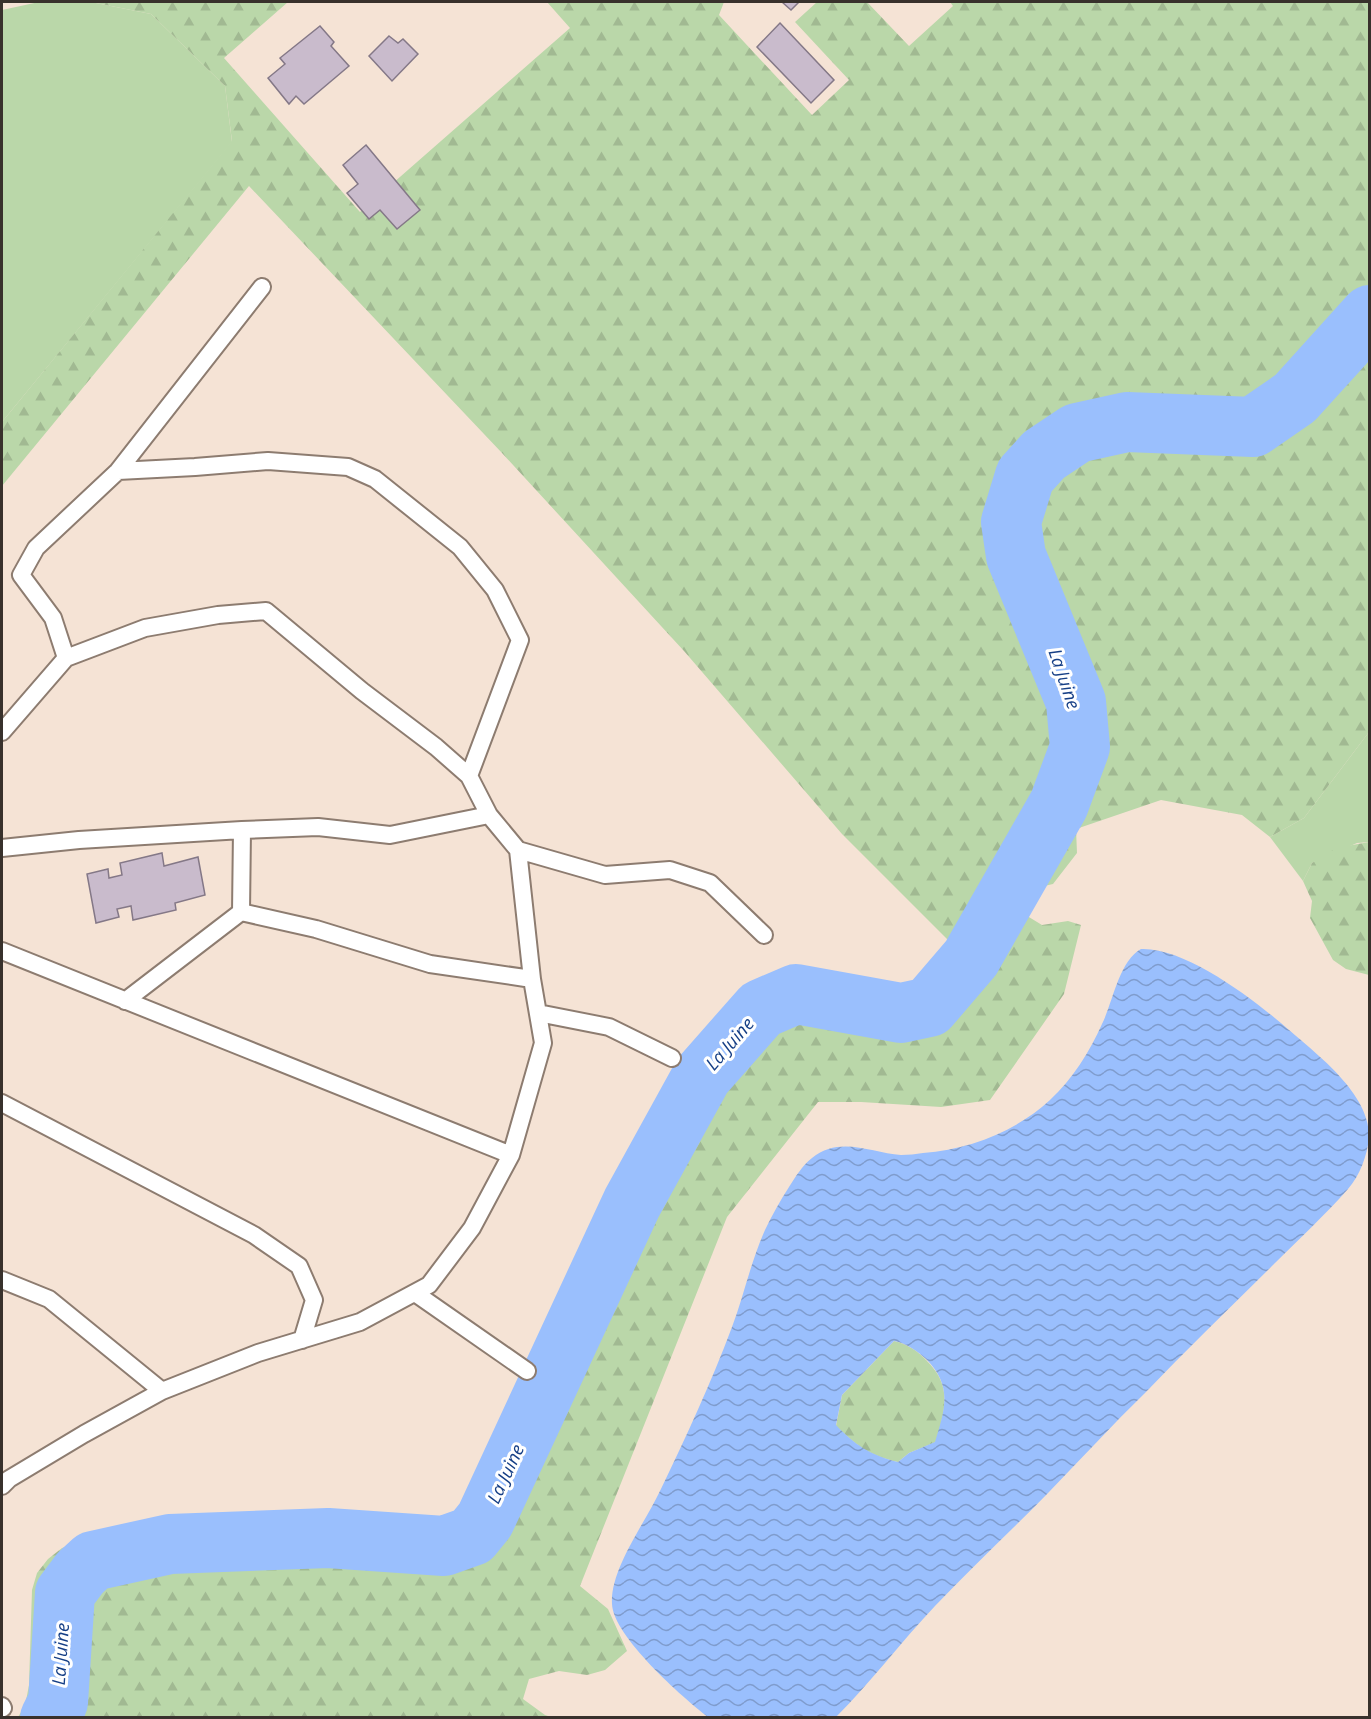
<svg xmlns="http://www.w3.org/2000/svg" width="1371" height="1719" font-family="'Open Sans',sans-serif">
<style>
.grass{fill:#bad7a9}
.forest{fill:url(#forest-firs)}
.water{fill:url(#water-waves);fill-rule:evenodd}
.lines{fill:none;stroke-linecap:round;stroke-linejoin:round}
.river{stroke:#9abffd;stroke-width:60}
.building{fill:#c9bbcc;stroke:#847887;stroke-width:1.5}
.lane-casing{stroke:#8d7c70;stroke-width:20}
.lane{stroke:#fff;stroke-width:16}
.labels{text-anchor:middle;stroke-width:6;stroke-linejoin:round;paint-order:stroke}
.water-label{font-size:18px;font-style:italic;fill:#163f86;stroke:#fff}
</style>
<defs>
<pattern id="forest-firs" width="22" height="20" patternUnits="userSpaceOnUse" patternTransform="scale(1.5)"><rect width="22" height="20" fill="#bad7a9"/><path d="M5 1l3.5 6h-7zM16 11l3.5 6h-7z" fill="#a1b992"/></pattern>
<pattern id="water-waves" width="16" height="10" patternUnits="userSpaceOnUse" patternTransform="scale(1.5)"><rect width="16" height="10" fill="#9abffd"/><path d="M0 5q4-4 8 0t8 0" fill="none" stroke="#7f9ccd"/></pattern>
</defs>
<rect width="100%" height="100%" fill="#f5e3d5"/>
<path class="grass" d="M39 2H91L151 14 225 86 232 142 2 422V10Z
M1369 732V842L1357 843 1312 863 1303 881 1270 837 1304 818Z"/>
<path class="forest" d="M91 2H288L224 58 360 212 570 28 547 2H724L719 15 812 115 849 80 795 22 817 2H867L909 46 953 6 950 2H1369V732L1304 818 1270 837 1242 815 1161 800 1076 829 1077 853 1053 884 1027 890 1019 911 1042 925 1068 921 1081 925 1064 994 990 1100 941 1107 861 1102H818L727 1217 580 1586 608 1609 627 1651 605 1670 587 1675 559 1671 529 1679 523 1699 545 1715 551 1717H18L25 1706 29 1685 32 1590 37 1573 48 1559 62 1548 94 1537 168 1517 300 1513 414 1523H427L443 1521 458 1513 470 1501 527 1371 609 1194 632 1203 711 1063 758 1011 794 994 900 1013 928 1006 969 961 842 834 684 651 502 453 249 186 2 486V422L232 141 225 86 151 14Z
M1369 842H1370L1369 975 1346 969 1333 960 1310 918 1312 901 1303 881 1312 863 1336 848Z
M894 1341C907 1344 918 1351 926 1360 953 1386 945 1409 936 1442L909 1453 898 1462C868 1455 857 1446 836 1426L842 1395Z"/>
<path class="water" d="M1141 949C1186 947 1256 1001 1289 1030 1318 1055 1371 1095 1369 1138 1367 1156 1360 1175 1348 1189 1325 1215 1299 1239 1274 1264 1231 1307 1187 1349 1145 1393 1112 1425 1081 1459 1049 1492 1011 1531 972 1567 935 1606 901 1642 871 1682 836 1717H708C683 1698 613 1636 612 1604 610 1569 645 1523 660 1491 686 1437 711 1383 732 1327 744 1295 751 1261 765 1230 772 1215 780 1201 789 1187 796 1176 802 1166 812 1158 840 1135 872 1153 901 1155 908 1155 916 1154 923 1153 970 1149 1015 1132 1050 1100 1072 1080 1090 1051 1102 1024 1113 1002 1119 961 1141 949ZM894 1341C906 1343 917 1351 926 1359 953 1386 945 1409 935 1442L909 1453 898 1462C870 1455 855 1445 836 1425L842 1395Z"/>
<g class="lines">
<path class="river" d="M50 1718 58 1702 65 1593 80 1573 93 1561 170 1544 328 1538 444 1546 472 1536 485 1520 632 1203 702 1076 761 1009 796 994 901 1013 929 1007 971 958 1059 804 1080 747 1076 702 1016 556 1011 522 1025 476 1044 455 1077 433 1127 422 1253 427 1295 398 1370 315"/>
</g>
<path class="building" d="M782 2H799L791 10Z
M780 23 834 80 811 103 757 47Z
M320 26 334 42 331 46 349 66 304 104 296 96 289 104 268 78 285 64 280 58Z
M389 36 398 43 403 39 418 54 392 81 369 56Z
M366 145 420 210 397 229 380 210 369 219 347 193 358 184 343 165Z
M162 853 164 866 198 857 205 895 175 903 176 910 133 920 131 906 117 909 119 917 96 923 87 874 108 869 109 878 122 875 120 863Z"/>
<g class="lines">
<defs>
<path id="lane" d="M118 471 195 467 268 461 348 467 375 479 460 547 495 590 520 640 469 776
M66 658 53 618 21 575 36 548 118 471 262 287
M2 732 66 658 145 628 218 615 266 611 362 691 436 747 469 776 489 815 518 850 532 979 543 1043 511 1155 472 1228 429 1285 360 1322 258 1353 162 1391 84 1434 9 1479 2 1486
M2 848 79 840 242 830
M518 850 605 875 670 870 710 883 764 935
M241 912 316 929 430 964 532 979
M2 951 511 1155
M125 1001 241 912 242 830 318 827 390 835 489 815
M538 1013 609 1027 672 1058
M2 1103 254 1235 299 1266 314 1300 302 1340
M2 1280 49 1299 162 1391
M415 1293 527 1371
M2 1706 3 1708"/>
</defs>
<use href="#lane" class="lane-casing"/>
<use href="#lane" class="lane"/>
</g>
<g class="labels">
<g class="water-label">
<text transform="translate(1064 679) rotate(71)" y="6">La Juine</text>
<text transform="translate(730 1044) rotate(-49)" y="6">La Juine</text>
<text transform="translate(506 1474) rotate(-65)" y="6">La Juine</text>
<text transform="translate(61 1654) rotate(-86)" y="6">La Juine</text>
</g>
</g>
<rect width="1371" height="1719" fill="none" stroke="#38312c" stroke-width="6"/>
</svg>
